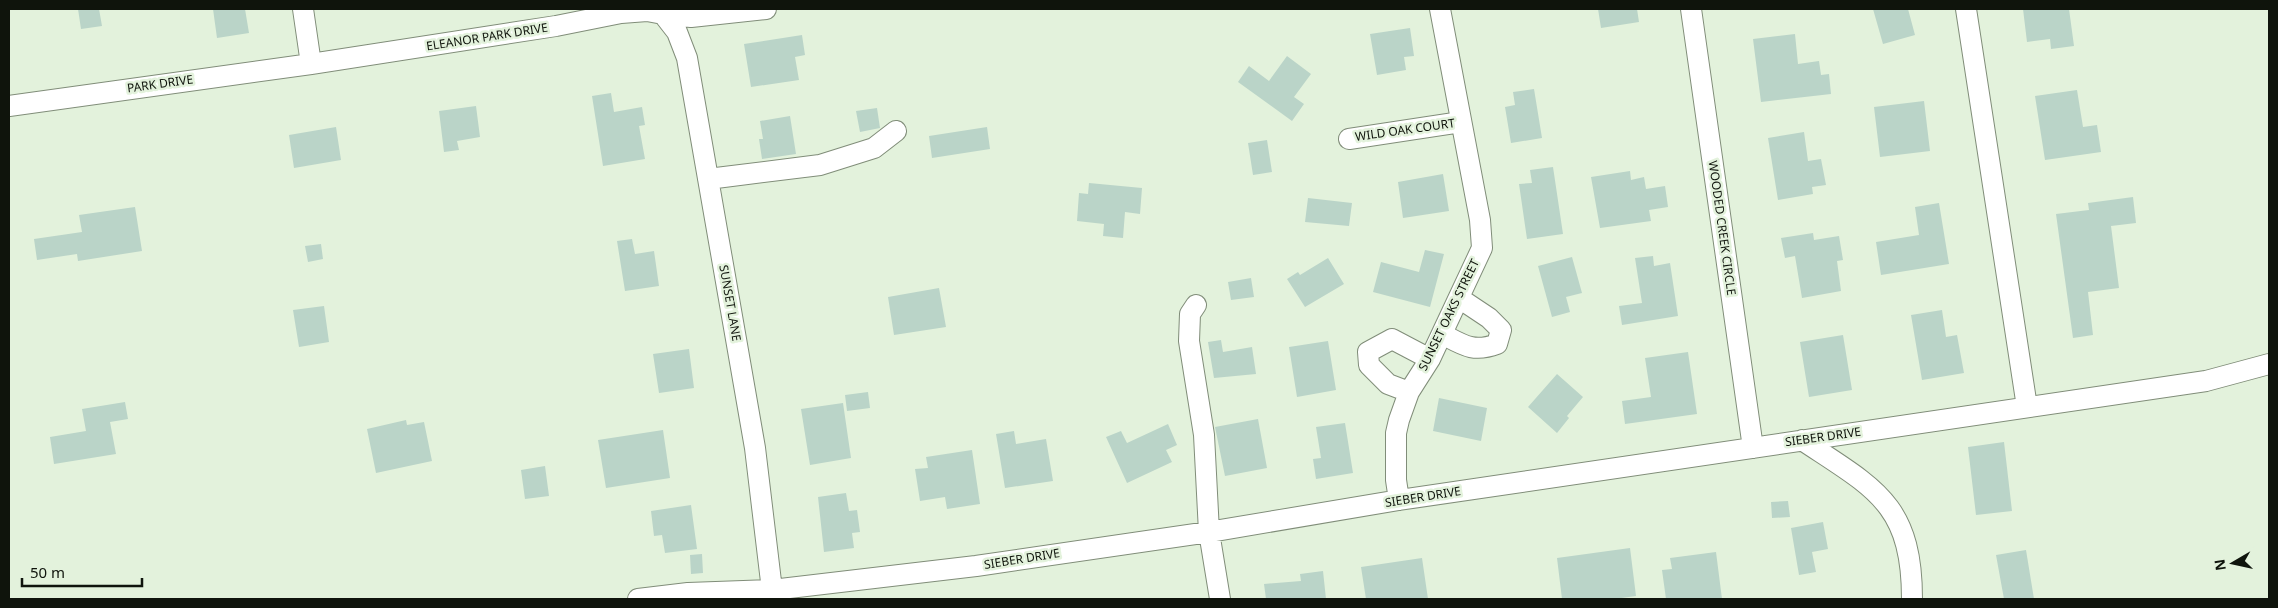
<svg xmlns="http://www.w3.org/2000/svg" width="2278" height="608" font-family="'Noto Sans',sans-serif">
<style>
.building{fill:#bad4c8}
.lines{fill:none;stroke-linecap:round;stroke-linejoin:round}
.minor-casing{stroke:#808d79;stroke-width:22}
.minor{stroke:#fff;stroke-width:20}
.labels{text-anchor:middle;stroke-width:5;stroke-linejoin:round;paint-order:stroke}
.street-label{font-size:12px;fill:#0f140c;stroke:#e3f2dc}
</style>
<rect width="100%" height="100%" fill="#e3f2dc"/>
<path class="building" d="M78 9H99L102 26 81 29Z
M213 9H245L249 33 217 38Z
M1598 9H1637L1639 22 1601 28Z
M1873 9H1908L1915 35 1883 44Z
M2023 9H2069L2074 46 2051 49 2050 39 2027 42Z
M1410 28 1414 56 1404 57 1406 70 1377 75 1370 34Z
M1795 34 1798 64 1819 61 1821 75 1829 74 1831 94 1761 102 1753 39Z
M802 35 805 55 795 57 799 80 751 87 744 44Z
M1287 56 1311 74 1294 97 1304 104 1292 121 1238 82 1249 66 1269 81Z
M1534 89 1542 138 1511 143 1505 107 1515 105 1513 92Z
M2077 90 2083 127 2097 125 2101 152 2045 160 2035 96Z
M611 93 614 112 642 107 645 125 639 126 645 159 603 166 592 96Z
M1924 101 1930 151 1880 157 1874 107Z
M476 106 480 137 457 141 459 150 444 152 439 111Z
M877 108 880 128 860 132 856 111Z
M790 116 796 154 762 159 759 139H763L760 121Z
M336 127 341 160 294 168 289 135Z
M987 127 990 149 932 158 929 136Z
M1804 132 1808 161 1821 159 1826 185 1812 187 1813 194 1778 200 1768 138Z
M1267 140 1272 172 1253 175 1248 143Z
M1553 167 1563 234 1527 239 1519 184 1532 183 1530 170Z
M1630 171 1631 180 1644 177 1646 189 1665 186 1668 207 1649 210 1651 221 1600 228 1591 177Z
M1443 174 1449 211 1403 218 1398 182Z
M1089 183 1142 188 1140 214 1125 212 1123 238 1103 236 1104 224 1077 221 1079 193 1088 194Z
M2133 197 2136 223 2111 226 2119 288 2088 292 2093 335 2073 338 2056 214 2089 210 2088 203Z
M1308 198 1352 203 1349 226 1305 222Z
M1939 203 1949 264 1881 275 1876 242 1919 235 1915 207Z
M135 207 142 251 78 261 77 254 37 260 34 239 82 232 79 215Z
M1813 233 1814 240 1839 236 1843 260 1837 261 1841 291 1802 298 1795 256 1785 258 1781 238Z
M632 239 635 254 654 251 659 286 625 291 617 241Z
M321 244 323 259 308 262 305 246Z
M1425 250 1444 254 1430 307 1373 292 1381 262 1419 272Z
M1653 256 1654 266 1670 263 1678 316 1622 325 1619 306 1642 303 1635 258Z
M1572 257 1582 293 1566 297 1570 312 1552 317 1538 266Z
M1328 258 1344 284 1305 307 1287 279 1298 272 1300 275Z
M1251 278 1254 297 1231 300 1228 282Z
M939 288 946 327 894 335 888 297Z
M324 306 329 342 299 347 293 310Z
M1942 310 1946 337 1957 335 1964 373 1922 380 1911 315Z
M1843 335 1852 390 1809 397 1800 342Z
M1221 340 1223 352 1252 347 1256 374 1214 378 1208 342Z
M1328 341 1336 390 1297 397 1289 347Z
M689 349 694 388 659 393 653 354Z
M1688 352 1697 414 1625 424 1622 401 1651 397 1645 358Z
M1557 374 1583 397 1567 416 1569 418 1557 433 1528 407Z
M868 392 870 408 847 411 845 395Z
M1439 398 1487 408 1481 441 1433 431Z
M125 402 128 419 110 422 116 454 54 464 50 437 86 431 82 409Z
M843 403 851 458 810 465 801 409Z
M1258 419 1267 468 1225 476 1215 427Z
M406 420 407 425 424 422 432 461 376 473 367 429Z
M1345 423 1353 473 1316 479 1313 459 1321 458 1316 427Z
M1168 424 1177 445 1166 450 1172 462 1127 483 1106 437 1121 431 1127 443Z
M663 430 670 478 606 488 598 440Z
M1014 431 1016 444 1046 439 1053 481 1005 488 996 434Z
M2004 442 2012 511 1976 515 1968 447Z
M972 450 980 504 947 509 945 497 920 501 915 469 928 468 926 457Z
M545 466 549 496 525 499 521 470Z
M846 493 849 511 857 510 860 532 852 533 854 548 824 552 818 497Z
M1788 501 1790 517 1772 518 1771 502Z
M691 505 697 549 665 553 662 535 654 536 651 511Z
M1823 522 1828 549 1812 552 1816 572 1799 575 1791 528Z
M1630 548 1636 596 1614 599H1562L1557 558Z
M2026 550 2034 599H2004L1996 555Z
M1716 552 1722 599H1666L1662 570 1672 569 1670 558Z
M702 554 703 573 691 574 690 555Z
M1422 558 1428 599H1366L1361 567Z
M1323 571 1326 599H1266L1264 584 1301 581 1300 574Z"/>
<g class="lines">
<defs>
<path id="minor" d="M303 9 311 64
M659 9 663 14 691 17 766 9
M1691 9 1753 448
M1966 9 2027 407
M9 106 311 64 556 26 621 13 647 11 663 14 677 32 687 58 755 448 772 590V599
M1349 139 1461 122
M708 179 820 165 874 148 896 131
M1196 305 1190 314 1189 341 1204 435 1209 532 1220 599
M1442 334C1463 345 1473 353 1497 344L1501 330 1489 318 1459 298
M1409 392 1388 384 1369 365 1368 352 1392 339 1430 359
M1802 440C1874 488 1912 503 1912 599
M1399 500 1396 480V433L1399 420 1409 392 1430 359 1482 248 1480 220 1440 9
M638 599 688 593 772 590 976 566 1209 532 1399 500 2206 381 2269 364"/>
</defs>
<use href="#minor" class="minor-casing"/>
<use href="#minor" class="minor"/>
</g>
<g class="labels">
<g class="street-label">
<text transform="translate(487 37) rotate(-9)" y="4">ELEANOR PARK DRIVE</text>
<text transform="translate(160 84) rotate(-8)" y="4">PARK DRIVE</text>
<text transform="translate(1405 130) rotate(-8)" y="4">WILD OAK COURT</text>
<text transform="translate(1722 228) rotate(82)" y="4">WOODED CREEK CIRCLE</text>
<text transform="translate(730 303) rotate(80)" y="4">SUNSET LANE</text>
<text transform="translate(1449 315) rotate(-64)" y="4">SUNSET OAKS STREET</text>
<text transform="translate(1823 437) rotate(-8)" y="4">SIEBER DRIVE</text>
<text transform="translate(1423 497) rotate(-9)" y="4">SIEBER DRIVE</text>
<text transform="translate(1022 559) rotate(-9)" y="4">SIEBER DRIVE</text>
</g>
</g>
<rect width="2278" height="608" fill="none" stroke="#0f140c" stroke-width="20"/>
<g transform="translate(2233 563) rotate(261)" stroke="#e3f2dc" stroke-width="4" paint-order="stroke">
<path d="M0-4L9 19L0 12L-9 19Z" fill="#0f140c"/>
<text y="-8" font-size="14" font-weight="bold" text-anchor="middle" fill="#0f140c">N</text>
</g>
<path d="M22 578v8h120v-8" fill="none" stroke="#0f140c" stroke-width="2.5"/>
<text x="30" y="578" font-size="15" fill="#0f140c" stroke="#e3f2dc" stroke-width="4" paint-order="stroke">50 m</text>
</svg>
